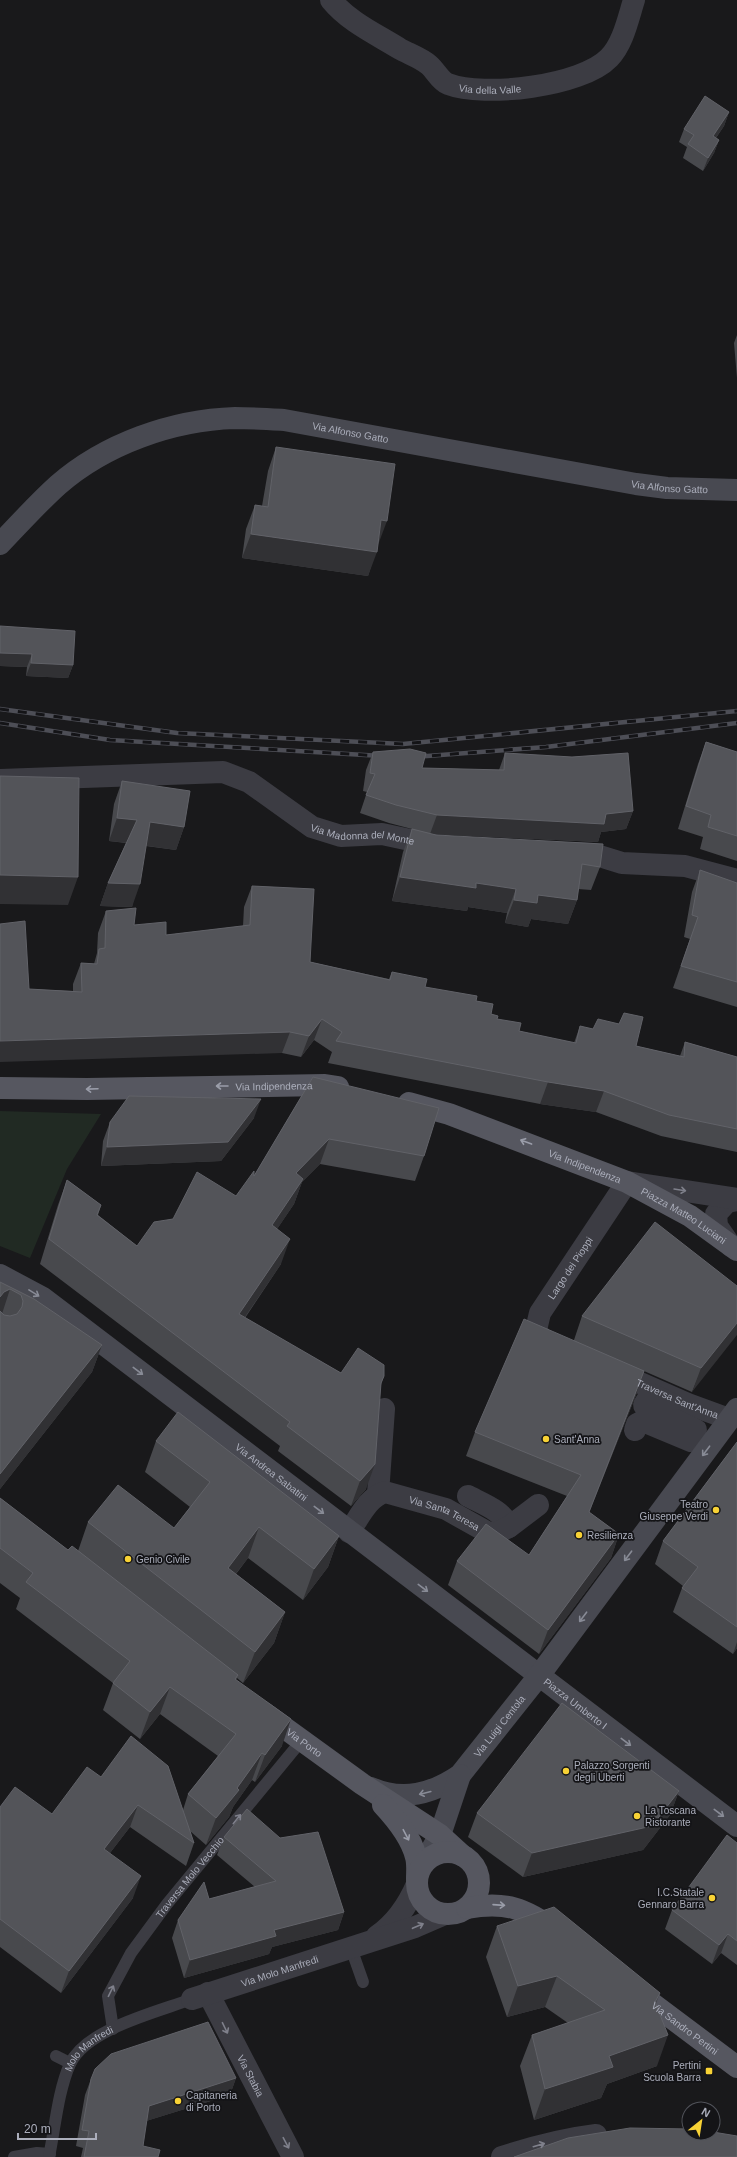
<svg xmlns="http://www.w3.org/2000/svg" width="737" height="2157" font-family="Helvetica,sans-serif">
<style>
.park{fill:#212a23}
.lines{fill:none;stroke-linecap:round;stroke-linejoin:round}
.lane{stroke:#3c3c43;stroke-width:12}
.street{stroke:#3c3c43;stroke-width:22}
.secondary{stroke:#484951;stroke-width:22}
.primary{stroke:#565760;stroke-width:22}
.rail-casing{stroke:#4d4e56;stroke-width:4.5}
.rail{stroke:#141417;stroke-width:3;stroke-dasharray:9;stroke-linecap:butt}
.wall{fill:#48494d}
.shaded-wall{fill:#313134}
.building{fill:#535459;stroke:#616268}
.oneway{stroke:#9a9da9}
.oneway2{stroke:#7f808b}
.oneway3{stroke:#888b96}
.poi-dot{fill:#f8d235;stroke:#141417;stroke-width:1.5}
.labels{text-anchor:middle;stroke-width:3.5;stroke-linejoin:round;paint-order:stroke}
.street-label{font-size:10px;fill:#abaebb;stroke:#141417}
.poi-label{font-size:10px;fill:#abaebb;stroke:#141417;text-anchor:start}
</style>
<rect width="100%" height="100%" fill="#19191b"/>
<path class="park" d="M0 1111 101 1114 67 1169 30 1258 0 1246Z"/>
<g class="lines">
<g class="lane">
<path d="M351 1948 363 1982"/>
<path id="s1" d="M113 2029 108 1996 131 1953 167 1904 302 1740"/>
<path d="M56 2056 70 2063"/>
<path d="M14 2157 37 2153 50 2154"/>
<path id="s2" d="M49 2157C55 2128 58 2091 70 2064 86 2029 157 2012 192 1999"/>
</g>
<g class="street">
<path id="s3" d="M331 0C349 22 376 34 400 49 409 54 421 58 429 65 436 71 440 81 448 84 484 98 582 86 609 58 623 44 628 19 634 0"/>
<path id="s4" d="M0 780 223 772 249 782 312 827 341 836 382 834 438 846"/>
<path d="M572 853 593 854 622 863 685 866 737 880"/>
<path d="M731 1246 717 1226 716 1214 727 1202 737 1200"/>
<path id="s5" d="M553 1346 544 1342 536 1330 540 1313 627 1182 737 1199"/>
<path id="s6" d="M613 1371 688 1404 729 1419"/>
<path d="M635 1430 637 1424 643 1421 691 1441 696 1430 644 1405 651 1394 670 1403"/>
<path d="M378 1494 384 1409"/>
<path d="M468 1496C481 1503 504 1511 509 1527"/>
<path id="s7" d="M349 1532C359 1518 368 1497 385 1492L446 1509 487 1532 495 1534 509 1527 538 1505"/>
<path d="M377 1936C396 1923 408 1905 417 1884"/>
<path id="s8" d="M208 1993 293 2157"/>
<path id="s9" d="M192 1999 415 1927 445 1914"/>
<path d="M502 2157C533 2147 563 2139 596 2135"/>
</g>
<g class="secondary">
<path id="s10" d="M0 544C19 524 38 503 58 485 105 444 172 420 235 418 251 418 267 419 284 420L636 484 667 488 737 490"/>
<path id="s11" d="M0 1275 43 1298 737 1826"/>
<path id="s12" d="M371 1788C403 1802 432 1794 460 1775L538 1677 737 1409"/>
<path d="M424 1863 440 1835 460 1775"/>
</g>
<g class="primary">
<path id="s13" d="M0 1088 87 1089 325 1085 338 1087"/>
<path id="s14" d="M409 1103 449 1114 627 1182 690 1216 737 1250"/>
<path id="s15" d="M264 1713 362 1784 440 1835 463 1856"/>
<path d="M383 1805C397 1820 411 1837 416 1857 418 1864 417 1873 417 1879"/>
<circle cx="448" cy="1883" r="31"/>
<path d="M467 1908C505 1901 525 1908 556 1931"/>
<path id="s16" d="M633 1989 737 2067"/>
</g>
<defs>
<path id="rail" d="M0 709 177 733 403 744 737 711
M0 723 110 740 382 756
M414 757 546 747 737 723"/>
</defs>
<use href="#rail" class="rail-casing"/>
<use href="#rail" class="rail"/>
</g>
<path class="wall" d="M729 112 724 126 716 138 719 140 714 153 703 171 683 158 687 147 679 142 684 129Z
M737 335V378L734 343Z
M276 447 378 545 368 576 242 558 246 529 255 505 262 506 268 471Z
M0 626 73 665 68 678 26 676 27 667 0 666Z
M706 742 737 752V861L700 849 703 837 678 829 698 764Z
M373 752 422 768 499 770 505 753 633 811 626 829 601 832 598 842 432 834 600 867 591 890 578 889 577 900 568 924 531 919 528 927 505 923 507 913 468 907 467 911 392 901 403 852 412 829 389 823 360 813 367 792 363 791 366 770Z
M122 781 184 827 176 850 146 846 132 907 100 906 108 883 126 843 109 841 114 804Z
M700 870 737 883V1007L673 988 690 939 684 937 692 892Z
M252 886 310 962 389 979 392 972 425 987 476 1001 497 1019 519 1031 574 1043 580 1026 636 1046 680 1056 685 1042 737 1057V1152L661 1136 596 1112 540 1104 328 1063 332 1052 314 1040 301 1057 282 1053 29 989 73 991V984L81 963 94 964 97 953 98 933 106 911 134 925 166 935 243 926 244 907Z
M313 1077 424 1156 415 1181 320 1164 302 1182 294 1204 277 1229 281 1264 245 1318 341 1373 384 1376 381 1385 366 1489 351 1506 278 1451 280 1446 40 1264 58 1205 67 1180 101 1205 98 1215 137 1246 173 1219 236 1196 254 1176Z
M254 1118 221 1161 101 1166 103 1141 110 1122Z
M0 1282 102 1345 92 1372 0 1489Z
M737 1286 692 1392 644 1371 636 1395 589 1512 619 1534 611 1558 539 1654 448 1585 457 1561 529 1555 567 1496 466 1456 475 1432 574 1340 582 1316Z
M156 1441 339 1536 328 1567 303 1600 248 1558 236 1574 285 1612 274 1643 243 1683 237 1678 236 1680 282 1746 255 1782 252 1780 233 1807 229 1817 206 1845 190 1831 194 1843 186 1866 130 1827 110 1853 133 1898 61 1993 0 1947V1807L52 1814 101 1777 183 1810 188 1794 218 1756 160 1714 140 1739 103 1710 113 1683 16 1609 20 1598 0 1583V1498L68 1550 78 1551 88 1522 174 1528 190 1507 145 1472Z
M737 1442V1648L733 1654 673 1612 682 1588 683 1586 655 1564 663 1541Z
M679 1791 670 1815 643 1850 523 1877 468 1837 477 1813Z
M224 1837 344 1912 338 1930 272 1947 269 1954 184 1978 172 1938 178 1920 209 1899 255 1887 217 1855Z
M737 1843V1965L721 1953 712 1964 665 1929 672 1910Z
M497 1926 660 1993 656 2004 657 2066 607 2084 601 2098 534 2120 520 2066 532 2035 568 2023 545 2007 507 2017 486 1957Z
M236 2078 230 2095 146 2121 143 2146 158 2157H81L83 2148 76 2146 85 2095 91 2079Z"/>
<path class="shaded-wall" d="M729 112 724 126 708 149 713 136Z
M719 140 714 153 703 171 708 158Z
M381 520 387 521 378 545Z
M251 534 377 552 368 576 242 558Z
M0 653 32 654 27 667 0 666Z
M31 663 73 665 68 678 26 676Z
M633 811 626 829 601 832 598 842 430 834 437 815 606 814Z
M117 818 137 820 129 843 109 841Z
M150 822 184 827 176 850 141 845Z
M0 875 78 877 68 905 0 904Z
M400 877 476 883 516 889 507 913 468 907 467 911 392 901Z
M108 883 140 884 132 907 100 906Z
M538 895 577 900 568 924 531 919 528 927 505 923 514 900Z
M322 1019 314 1040 301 1057 309 1036Z
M290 1032 282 1053 0 1062V1041Z
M548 1082 604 1091 596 1112 540 1104Z
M261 1099 254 1118 221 1161 101 1166 107 1147Z
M329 1139 320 1164 302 1182 294 1204 263 1250 272 1225 296 1173Z
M290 1239 281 1264 230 1339 239 1314Z
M10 1289 1 1317H0V1297L4 1292Z
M737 1323V1335L692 1392 701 1368Z
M102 1345 92 1372 0 1489V1474Z
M644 1371 636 1395 580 1536 589 1512Z
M375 1464 366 1489 351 1506 360 1481Z
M259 1527 248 1558 216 1599 228 1568Z
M619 1534 611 1558 539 1654 548 1630Z
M339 1536 328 1567 303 1600 314 1569Z
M285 1612 274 1643 243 1683 255 1652Z
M737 1642V1648L733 1654Z
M170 1687 160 1714 140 1739 150 1712Z
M291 1719 282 1746 255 1782 265 1755Z
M262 1753 252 1780 233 1807 229 1817 206 1845 216 1818Z
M679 1791 670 1815 643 1850 523 1877 532 1853Z
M138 1805 130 1827 96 1871 104 1849Z
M141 1876 133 1898 61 1993 69 1971Z
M344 1912 338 1930 272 1947 269 1954 184 1978 190 1960 274 1930Z
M728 1934 721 1953 712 1964 719 1945Z
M557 1976 545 2007 507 2017 518 1986Z
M668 2035 657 2066 607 2084 601 2098 534 2120 545 2089 609 2056Z
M236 2078 230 2095 143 2122 149 2106Z"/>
<path class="building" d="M705 96 729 112 713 136 719 140 708 158 688 144 694 135 684 129Z
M276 447 395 464 387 521 381 520 377 552 251 534 255 505 268 507Z
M0 626 75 631 73 665 31 663 32 654 0 653Z
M706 742 737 752V836L708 827 711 815 686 806Z
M410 749 426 753 422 768 504 770 505 753 572 757 628 753 633 811 606 814 604 824 437 815 396 805 366 795 375 774 370 773 373 752Z
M0 776 79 778 78 877 0 875Z
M122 781 190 791 184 827 150 822 140 884 108 883 137 820 117 818Z
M412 829 436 835 603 844 600 867 582 864 577 900 538 895 537 903 514 900 516 889 476 883V888L400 877Z
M700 870 737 883V982L681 966 698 917 692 915Z
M252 886 314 889 310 962 390 980 392 972 427 979 425 987 477 996 476 1001 493 1004 491 1014 498 1016 497 1019 521 1023 519 1031 576 1043 580 1026 593 1029 598 1019 619 1024 624 1013 643 1017 636 1046 684 1057 685 1042 737 1057V1129L669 1115 604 1091 548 1082 336 1041 342 1032 322 1019 309 1036 290 1032 0 1041V924L25 921 29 989 82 992 81 963 97 964 99 949 105 948 106 911 136 908 134 925 166 922V935L250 925Z
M313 1077 439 1108 424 1156 329 1139 296 1173 303 1179 272 1225 290 1239 239 1314 341 1373 358 1348 384 1365V1376L381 1383 375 1464 360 1481 287 1426 290 1422 49 1239 67 1180 101 1205 97 1215 137 1246 154 1222 173 1219 197 1172 236 1196 254 1171V1176Z
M129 1096 261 1099 228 1142 107 1147 110 1122Z
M655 1222 737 1286V1323L701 1368 582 1316Z
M0 1282 34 1299 102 1345 0 1474V1311L4 1315 10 1316 17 1314 22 1307 23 1301 21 1295 10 1289 4 1292 0 1297Z
M524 1319 644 1371 589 1512 619 1534 548 1630 457 1561 486 1524 529 1555 581 1475 475 1432Z
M178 1412 339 1536 314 1569 259 1527 228 1568 285 1612 255 1652 88 1522 118 1485 174 1528 210 1482 156 1441Z
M737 1442V1627L682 1588 698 1567 663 1541Z
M0 1498 68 1550 72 1546 238 1675 235 1679 291 1719 265 1755 262 1753 237 1788 239 1790 216 1818 188 1794 236 1734 170 1687 150 1712 113 1683 130 1661 26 1582 33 1573 0 1548Z
M562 1703 679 1791 652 1826 532 1853 477 1813Z
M131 1736 168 1766 194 1843 138 1805 104 1849 141 1876 69 1971 0 1919V1807L15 1787 52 1814 87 1767 101 1777Z
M247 1809 280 1838 318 1832 344 1912 274 1930 276 1936 190 1960 178 1920 204 1882 209 1899 276 1881 224 1837Z
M727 1835 737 1843V1941L728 1934 719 1945 672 1910Z
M554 1907 660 1993 655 2002 668 2035 609 2056 613 2067 545 2089 532 2035 605 2010 557 1976 518 1986 497 1926Z
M208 2022 236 2078 149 2106 143 2146 160 2150 158 2157H84L89 2131 82 2130 91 2079 95 2069 111 2054Z
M630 2128 689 2129V2133H713V2132L737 2136V2157H514L568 2138Z"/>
<defs><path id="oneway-shaft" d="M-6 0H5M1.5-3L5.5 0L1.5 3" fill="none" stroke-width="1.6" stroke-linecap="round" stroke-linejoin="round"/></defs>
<g class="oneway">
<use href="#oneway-shaft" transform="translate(222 1086) rotate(180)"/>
<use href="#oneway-shaft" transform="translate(92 1089) rotate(178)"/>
<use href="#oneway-shaft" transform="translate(526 1142) rotate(-160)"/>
<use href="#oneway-shaft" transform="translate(406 1835) rotate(62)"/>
<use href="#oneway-shaft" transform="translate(499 1905) rotate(4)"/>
</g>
<g class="oneway2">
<use href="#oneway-shaft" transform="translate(680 1190) rotate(9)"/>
<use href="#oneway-shaft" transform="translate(237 1819) rotate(-51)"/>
<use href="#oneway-shaft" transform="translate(418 1926) rotate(-23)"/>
<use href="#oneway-shaft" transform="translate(111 1991) rotate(-64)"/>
<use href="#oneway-shaft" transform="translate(225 2028) rotate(64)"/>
<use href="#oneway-shaft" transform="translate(286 2143) rotate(62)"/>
<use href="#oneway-shaft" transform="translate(539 2145) rotate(-16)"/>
</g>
<g class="oneway3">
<use href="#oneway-shaft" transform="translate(34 1293) rotate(32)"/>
<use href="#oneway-shaft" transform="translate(138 1371) rotate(37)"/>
<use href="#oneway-shaft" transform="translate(706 1451) rotate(127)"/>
<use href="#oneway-shaft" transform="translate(319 1510) rotate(37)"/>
<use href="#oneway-shaft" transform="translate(628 1556) rotate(127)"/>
<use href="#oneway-shaft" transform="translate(423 1588) rotate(37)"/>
<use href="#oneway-shaft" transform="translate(583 1617) rotate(127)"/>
<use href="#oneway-shaft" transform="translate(626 1742) rotate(37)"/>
<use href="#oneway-shaft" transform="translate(425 1793) rotate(166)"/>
<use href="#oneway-shaft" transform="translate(719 1813) rotate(37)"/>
</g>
<g class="poi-dot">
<circle cx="546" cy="1439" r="4"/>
<circle cx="716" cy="1510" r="4"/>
<circle cx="579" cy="1535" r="4"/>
<circle cx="128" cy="1559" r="4"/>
<circle cx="566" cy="1771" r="4"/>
<circle cx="637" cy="1816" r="4"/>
<circle cx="712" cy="1898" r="4"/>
<rect x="705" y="2067" width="8" height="8" rx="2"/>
<circle cx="178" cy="2101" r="4"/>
</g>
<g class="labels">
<g class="street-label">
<text dy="4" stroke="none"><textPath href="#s3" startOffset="188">Via della Valle</textPath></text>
<text dy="4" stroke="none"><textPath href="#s10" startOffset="392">Via Alfonso Gatto</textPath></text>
<text dy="4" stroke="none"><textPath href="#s10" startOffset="716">Via Alfonso Gatto</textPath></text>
<text dy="4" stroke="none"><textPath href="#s4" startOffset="380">Via Madonna del Monte</textPath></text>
<text dy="4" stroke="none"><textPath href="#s13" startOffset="274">Via Indipendenza</textPath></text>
<text dy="4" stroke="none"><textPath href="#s14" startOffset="187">Via Indipendenza</textPath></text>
<text dy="4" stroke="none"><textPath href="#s14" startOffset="298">Piazza Matteo Luciani</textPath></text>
<text dy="4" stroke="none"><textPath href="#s5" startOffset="96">Largo dei Pioppi</textPath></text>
<text dy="4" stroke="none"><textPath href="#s6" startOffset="70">Traversa Sant'Anna</textPath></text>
<text dy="4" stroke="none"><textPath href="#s11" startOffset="336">Via Andrea Sabatini</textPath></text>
<text dy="4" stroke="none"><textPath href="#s7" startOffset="118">Via Santa Teresa</textPath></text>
<text dy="4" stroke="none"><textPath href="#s11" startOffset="718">Piazza Umberto I</textPath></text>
<text dy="4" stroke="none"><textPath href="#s12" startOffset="157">Via Luigi Centola</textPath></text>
<text dy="4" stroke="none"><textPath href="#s15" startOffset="50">Via Porto</textPath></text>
<text dy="4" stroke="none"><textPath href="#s1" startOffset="178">Traversa Molo Vecchio</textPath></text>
<text dy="4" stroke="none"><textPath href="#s9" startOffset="92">Via Molo Manfredi</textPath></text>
<text dy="4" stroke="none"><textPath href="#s16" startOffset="65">Via Sandro Pertini</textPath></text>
<text dy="4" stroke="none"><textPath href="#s2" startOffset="120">Molo Manfredi</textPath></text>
<text dy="4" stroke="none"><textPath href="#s8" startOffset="93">Via Stabia</textPath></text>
</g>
<g class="poi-label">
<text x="554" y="1443">Sant'Anna</text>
<text x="708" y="1508" text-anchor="end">Teatro<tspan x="708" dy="12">Giuseppe Verdi</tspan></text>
<text x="587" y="1539">Resilienza</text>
<text x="136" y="1563">Genio Civile</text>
<text x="574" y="1769">Palazzo Sorgenti<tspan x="574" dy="12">degli Uberti</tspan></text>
<text x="645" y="1814">La Toscana<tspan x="645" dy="12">Ristorante</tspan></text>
<text x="704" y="1896" text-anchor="end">I.C.Statale<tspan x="704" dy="12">Gennaro Barra</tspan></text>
<text x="701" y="2069" text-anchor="end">Pertini<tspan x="701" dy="12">Scuola Barra</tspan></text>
<text x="186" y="2099">Capitaneria<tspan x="186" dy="12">di Porto</tspan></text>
</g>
</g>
<g transform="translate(701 2121) rotate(30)"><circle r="19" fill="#141417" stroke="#505259"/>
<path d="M0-3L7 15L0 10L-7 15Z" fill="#f8d235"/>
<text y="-6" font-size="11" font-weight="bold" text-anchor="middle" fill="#abaebb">N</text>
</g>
<path d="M18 2133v6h78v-6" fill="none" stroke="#abaebb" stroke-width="2"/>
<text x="24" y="2133" font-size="12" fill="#abaebb" stroke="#141417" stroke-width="3" paint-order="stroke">20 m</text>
</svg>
